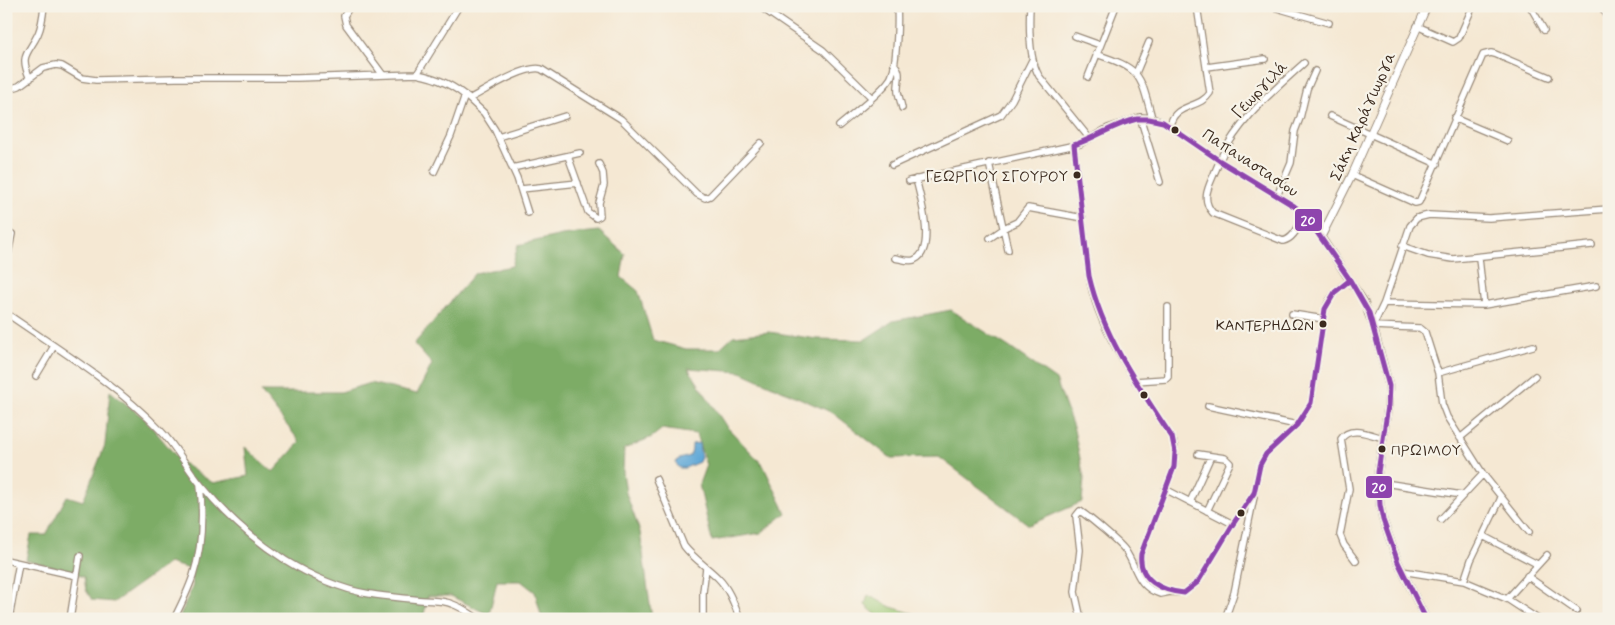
<svg xmlns="http://www.w3.org/2000/svg" width="1615" height="625" font-family="Mynerve,sans-serif">
<style>
.green{fill:#9cc875;stroke:#6c794a}
.forest{fill:#7dac66;stroke:#5c6b42}
.water{fill:#61a8d7;stroke:#4e697a}
.lines{fill:none;stroke-linecap:round;stroke-linejoin:round}
.minor-casing{stroke:#988978;stroke-width:8}
.tertiary-casing{stroke:#988978;stroke-width:9}
.minor{stroke:#fff;stroke-width:5.5}
.tertiary{stroke:#fff;stroke-width:7}
.bus-1-casing{stroke:#f7f3e8;stroke-width:9}
.bus-1{stroke:#8e44ad;stroke-width:5}
.bus-dot{fill:#3b2a1e;stroke:#f7f3e8;stroke-width:2}
.labels{text-anchor:middle;stroke-width:4.5;stroke-linejoin:round;paint-order:stroke}
.bus-label{font-size:15px;fill:#3b2a1e;stroke:#f7f3e8;text-anchor:end}
.street-label{font-size:16px;fill:#3b2a1e;stroke:#f7f3e8}
.line-badge{stroke:#f7f3e8;stroke-width:2}
.badge-label{font-size:14px;text-anchor:middle;font-weight:bold;fill:#fff}
</style>
<rect width="100%" height="100%" fill="#f7f3e8"/>
<filter id="ink" filterUnits="userSpaceOnUse"><feTurbulence type="fractalNoise" baseFrequency=".02" numOctaves="2"/><feDisplacementMap in="SourceGraphic" scale="10" xChannelSelector="R" yChannelSelector="G"/><feConvolveMatrix kernelMatrix="1 2 1 2 8 2 1 2 1" color-interpolation-filters="sRGB"/></filter>
<filter id="wash" filterUnits="userSpaceOnUse"><feTurbulence type="fractalNoise" baseFrequency=".0096" numOctaves="4" result="noise"/><feDisplacementMap in="SourceGraphic" scale="20" xChannelSelector="R" yChannelSelector="G"/><feGaussianBlur stdDeviation="1.12" result="paint"/><feColorMatrix in="noise" values="0 0 0 0 0 0 0 0 0 0 0 0 0 0 0 0 0 1.4 0 .05"/><feComposite in="paint" operator="in"/></filter>
<g filter="url(#wash)">
<rect width="100%" height="100%" fill="#f5e8d3"/>
<path class="green" d="M868 595 891 607 918 615V619H881L865 605Z"/>
<path class="forest" d="M599 231 625 254 621 277 638 291 653 340 686 349H719L733 336 769 332 817 339 864 340 893 321 951 310 1009 347 1056 380 1074 430 1084 478 1082 502 1029 525 939 457 891 458 833 413 741 372 688 368 726 426 763 465 786 513 761 533 712 541 699 484 706 465 696 434 662 429 652 437 624 449 623 472 626 493 640 532 652 619H542L535 592 521 581H497L489 615 451 596H428L423 619H179L193 585 189 569 169 563 114 602 92 600 86 590 84 577 66 570 26 560 31 535H46L67 496 83 501 105 445 110 391 145 419 181 462 213 483 248 476 245 447 273 472 300 442 261 392H341L370 383 417 394 432 364 414 344 475 273 512 266 518 245 562 235Z"/>
<path class="water" d="M699 443 701 457 699 462 685 468H679L676 463 677 460C689 455 692 459 692 444Z"/>
</g>
<g filter="url(#ink)">
<g class="lines">
<defs>
<path id="minor" d="M350 6 344 16 346 25 383 75
M759 6 823 50 872 98
M1030 6C1029 27 1029 59 1039 76L1090 139
M1270 6 1329 23
M1530 6 1544 30
M1601 6 1609 18
M1417 26 1453 42 1459 38 1473 6
M1075 36 1100 45
M1096 54C1141 69 1140 73 1152 118
M1304 63C1276 88 1247 113 1227 146 1222 154 1218 165 1214 174 1208 188 1201 200 1213 213L1283 241C1294 239 1299 225 1305 215
M894 64C903 72 897 82 898 92 899 97 901 103 902 108
M1207 67 1265 59
M1136 73 1149 42
M417 74C438 78 454 85 469 99 486 90 525 65 541 69L621 119 697 194 705 198 710 196 761 143
M1088 77 1116 6
M30 79C19 54 28 55 38 34 42 25 43 16 44 6
M6 90 19 86 43 68 56 65 62 66 82 78 96 80 176 78H297L417 74 459 6
M469 99 484 113 495 130 517 178 528 213
M1330 116 1437 164
M1140 117 1160 182
M1454 118 1508 141
M839 126C853 114 880 94 890 79 897 69 898 19 897 6
M1170 126C1174 103 1200 109 1210 93L1197 6
M498 137 565 116
M1074 145 1089 276C1098 331 1141 390 1172 437 1176 447 1176 456 1174 467L1141 554 1140 562 1145 576 1151 582 1170 592 1184 593 1198 582 1233 524 1254 493 1260 465 1266 454 1297 425 1311 403 1325 309C1331 295 1338 288 1350 280
M568 156 588 212 596 218 600 216 599 203 604 185 603 173 599 164
M989 163 1008 250
M892 165 1001 115 1012 100 1032 60
M512 168 580 153
M434 172 451 136 465 95
M1352 175 1415 203 1419 202 1483 55 1491 53 1495 54 1549 77
M909 181 1080 144 1108 128 1140 117 1152 118 1163 122 1220 161 1294 206 1305 215 1321 237
M521 189 578 183
M1277 196 1291 163 1295 131 1300 118 1307 89 1315 71
M990 238 1006 227 1017 222 1028 208 1083 218
M1402 246 1428 255 1453 259 1592 245
M895 258C901 259 909 262 914 260 937 251 920 196 916 179
M1479 258 1484 305
M6 265 12 234
M1384 303 1484 305 1596 286
M6 313C59 350 115 383 160 430 176 446 186 467 201 485 224 513 254 540 285 560 309 575 342 590 370 594 387 597 405 598 422 600 432 601 443 600 452 604 462 607 470 614 479 619
M1292 314 1324 319
M1438 373 1533 346
M36 376 54 346
M1135 381 1166 379 1168 377V307
M1208 406 1297 425
M1460 438 1535 376
M1198 454 1225 458 1230 463 1207 511
M656 479 684 546C693 558 707 567 718 578 729 589 734 604 740 619
M1378 482 1462 495
M1165 489 1233 524
M1190 502 1211 456
M1441 519 1483 474
M1529 532 1483 474 1447 417 1442 404 1438 373 1425 332 1420 328 1373 326 1384 303 1410 226 1417 218 1429 215 1489 218 1609 209
M1483 536 1537 564
M6 560 77 576
M1356 561 1344 545 1340 535 1349 489 1341 439C1350 425 1371 435 1383 438
M1402 571 1464 581 1507 599 1538 619
M1527 576 1577 611
M1464 581 1471 560 1501 498
M1507 599 1547 555
M9 619 19 563
M70 619 80 556
M174 619C181 605 188 591 193 576 202 548 203 513 200 484
M703 619V592L706 568
M1081 619 1075 592 1080 550 1076 516 1080 511C1088 516 1120 543 1125 550 1137 567 1136 586 1160 594L1170 592
M1225 619 1234 593 1254 497
M1608 619 1609 618"/>
<path id="tertiary" d="M1426 619 1398 562 1383 520 1380 505 1378 472 1388 406 1389 386 1373 326 1364 302 1321 237 1352 175 1427 6"/>
</defs>
<use href="#minor" class="minor-casing"/>
<use href="#tertiary" class="tertiary-casing"/>
<use href="#minor" class="minor"/>
<use href="#tertiary" class="tertiary"/>
<defs>
<path id="bus-1" d="M1137 119H1149L1163 122 1220 161 1294 206 1305 215 1350 280 1335 292 1325 309 1311 403 1297 425 1266 454 1260 465 1254 493 1233 524 1198 582 1184 593C1162 591 1138 580 1141 554L1174 467 1175 452 1172 437C1138 386 1103 336 1089 276L1074 145C1096 138 1114 124 1137 119Z
M1350 280 1369 313 1389 386 1388 406 1378 472 1380 505 1383 520 1398 562 1426 619"/>
</defs>
<use href="#bus-1" class="bus-1-casing"/>
<use href="#bus-1" class="bus-1"/>
</g>
</g>
<g class="bus-dot">
<circle cx="1175" cy="130" r="4.5"/>
<circle cx="1077" cy="175" r="4.5"/>
<circle cx="1323" cy="324" r="4.5"/>
<circle cx="1144" cy="395" r="4.5"/>
<circle cx="1382" cy="449" r="4.5"/>
<circle cx="1241" cy="513" r="4.5"/>
</g>
<g class="labels">
<g class="bus-label">
<text x="1068" y="181">ΓΕΩΡΓΙΟΥ ΣΓΟΥΡΟΥ</text>
<text x="1314" y="330">ΚΑΝΤΕΡΗΔΩΝ</text>
<text x="1391" y="455" text-anchor="start">ΠΡΩΙΜΟΥ</text>
</g>
<g class="street-label">
<text transform="translate(1259 89) rotate(-46)" y="6">Γεωργιλά</text>
<text transform="translate(1362 116) rotate(-66)" y="6">Σάκη Καράγιωργα</text>
<text transform="translate(1251 162) rotate(33)" y="6">Παπαναστασίου</text>
</g>
</g>
<g class="line-badge">
<rect x="1294" y="208" width="29" height="24" rx="5" fill="#8e44ad"/>
<rect x="1365" y="475" width="28" height="24" rx="5" fill="#8e44ad"/>
</g>
<g class="badge-label">
<text x="1308" y="225">20</text>
<text x="1379" y="492">20</text>
</g>
<rect width="1615" height="625" fill="none" stroke="#f7f3e8" stroke-width="25"/>
</svg>
